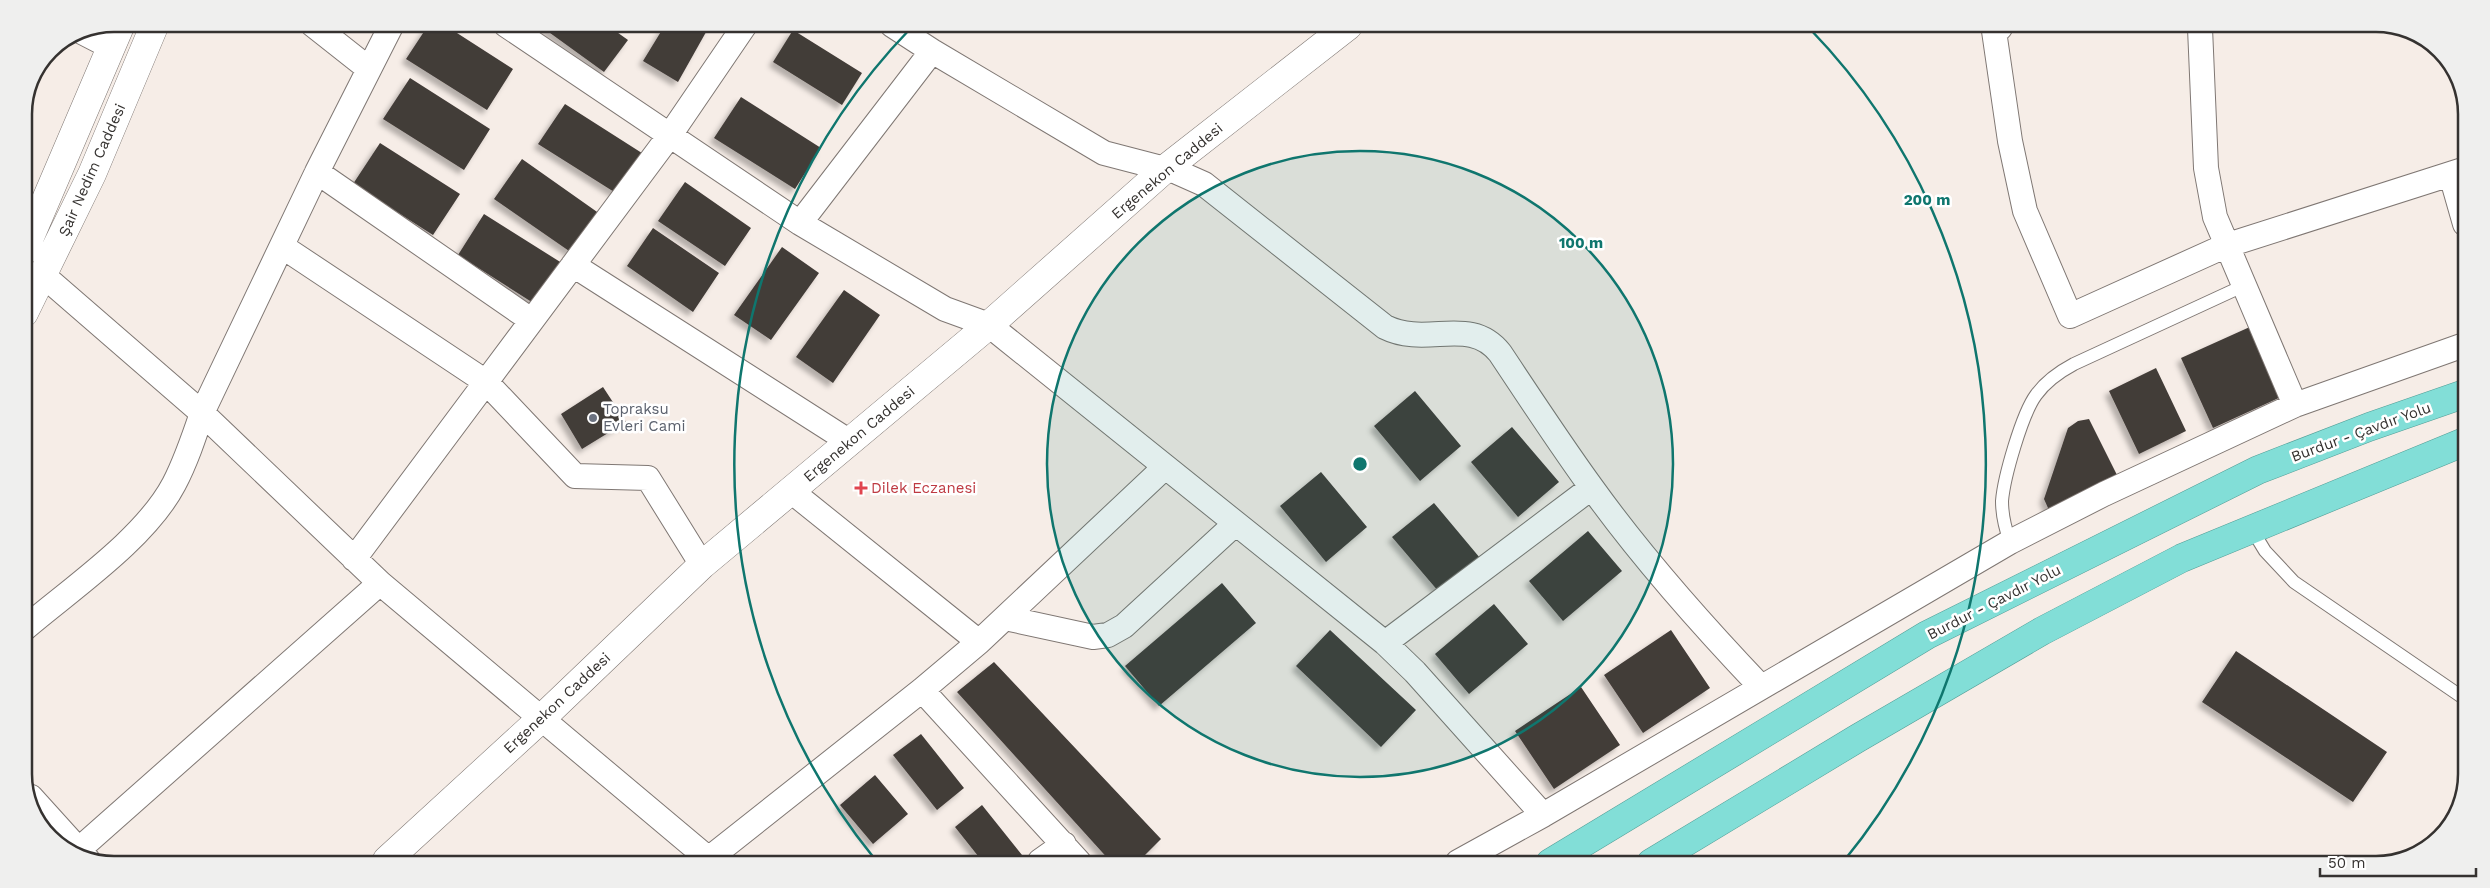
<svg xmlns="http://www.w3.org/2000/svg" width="2490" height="888" font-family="'Work Sans',sans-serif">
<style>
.building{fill:#433c38;filter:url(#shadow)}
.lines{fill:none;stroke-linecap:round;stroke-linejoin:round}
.service-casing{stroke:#7f7773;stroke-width:14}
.minor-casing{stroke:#7f7773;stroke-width:26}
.tertiary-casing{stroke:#7f7773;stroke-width:29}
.trunk-casing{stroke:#539d96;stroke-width:29}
.service{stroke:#fff;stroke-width:12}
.minor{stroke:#fff;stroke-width:24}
.tertiary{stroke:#fff;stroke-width:28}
.trunk{stroke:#82ded7;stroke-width:28}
.ring{fill:none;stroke:#0f766e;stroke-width:2.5}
.worship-dot{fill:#6b7280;stroke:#fff;stroke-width:2}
.health-dot{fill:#e0444e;stroke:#fff;stroke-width:2}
.labels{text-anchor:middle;stroke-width:5;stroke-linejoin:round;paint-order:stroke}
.street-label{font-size:15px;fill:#353230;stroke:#fff}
.worship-label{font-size:15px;fill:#5b616d;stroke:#fff;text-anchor:start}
.health-label{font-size:15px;fill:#be3a42;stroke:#fff;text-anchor:start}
.rim{fill:none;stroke:#353230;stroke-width:2.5}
.centre{fill:#0f766e;stroke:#fff;stroke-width:2.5}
.ring-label{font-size:15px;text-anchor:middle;font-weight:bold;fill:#0f766e;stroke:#fff;stroke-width:5;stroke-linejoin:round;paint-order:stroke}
</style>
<defs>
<filter id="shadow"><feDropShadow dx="-4.5" dy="4.5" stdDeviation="2.5" flood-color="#0004"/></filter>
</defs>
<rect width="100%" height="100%" fill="#f6ede7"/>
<path class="building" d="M429 24H443L513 69 487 110 406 59Z
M539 25H607L628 40 604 72Z
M665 25H710L678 82 643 61Z
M793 30 862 73 842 105 773 62Z
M410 78 490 129 464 170 383 119Z
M741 97 821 148 795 189 714 138Z
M565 104 645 155 619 195 538 144Z
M380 143 460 194 433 235 353 184Z
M522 159 600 214 572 253 494 199Z
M685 182 751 228 725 266 658 221Z
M484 214 565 265 538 306 458 255Z
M653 228 719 273 693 312 627 266Z
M782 247 819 273 771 340 734 315Z
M844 290 880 315 833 383 796 357Z
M2252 326 2283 396 2213 428 2181 358Z
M2156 368 2186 431 2139 454 2109 391Z
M603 387 626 422 582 449 561 414Z
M1415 391 1461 446 1420 481 1374 426Z
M2089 419 2121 483 2052 517 2044 499 2068 428 2078 421Z
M1512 427 1559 482 1518 517 1471 462Z
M1321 472 1367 527 1326 562 1280 506Z
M1434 503 1480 558 1439 592 1392 537Z
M1588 531 1622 571 1563 621 1529 581Z
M1222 583 1256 623 1159 706 1125 666Z
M1494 604 1528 644 1469 694 1435 654Z
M1330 630 1416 710 1381 747 1296 666Z
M1671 630 1710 688 1643 733 1604 675Z
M2236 651 2387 752 2353 802 2202 702Z
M994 662 1161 839 1138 862H1111L957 692Z
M1581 687 1620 745 1554 789 1515 731Z
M921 734 964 788 937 810 893 755Z
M875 775 908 814 873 844 840 805Z
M982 805 1026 860 1024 861H982L955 827Z"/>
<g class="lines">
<defs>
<path id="service" d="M2251 528 2265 551 2294 582 2462 697
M2010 542C2005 528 2002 515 2002 501 2004 477 2022 414 2036 395 2046 381 2059 372 2074 364L2243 286"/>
<path id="minor" d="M312 24 369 69
M506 25 800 223 945 309 989 325 1385 643 1415 672 1543 815
M892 25 932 51 1104 153 1177 172 1204 184 1385 327C1427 348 1470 315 1500 353 1530 398 1560 444 1592 488 1643 559 1701 624 1761 687
M2000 28 1994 31 2010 141 2025 211 2070 316 2225 246 2466 169
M2200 28 2206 168 2215 217 2295 405
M80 31 111 47
M317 172 531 320
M2451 175 2465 224
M800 223 932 51
M283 247 486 382 354 559
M573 265 850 442
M44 276 202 413 380 583
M791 491 979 642
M702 565 648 478 575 476 486 382 670 135 745 25
M1005 618 1093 637 1108 635 1124 626 1235 524
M24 629C72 588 145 539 174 484 186 461 194 437 202 413L317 172 392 24
M1385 643 1591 488
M922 690 1079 862
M31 797 88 860
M76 852 380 583 711 861
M706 861 922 690 979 642 1165 467
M1040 861 1064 844
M1458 862 1543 815 2010 542 2104 494 2295 405 2464 345"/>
<path id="tertiary" d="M24 251 121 24
M24 313 92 174 155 24
M387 860 543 717 702 565 989 325 1165 169 1348 26"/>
<path id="trunk" d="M1550 863 1927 635 2258 470 2369 427 2464 394
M1651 863 1858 738 2042 631 2182 558 2464 442"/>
</defs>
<use href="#service" class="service-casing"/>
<use href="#minor" class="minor-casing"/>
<use href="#tertiary" class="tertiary-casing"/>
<use href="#trunk" class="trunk-casing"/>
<use href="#service" class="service"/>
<use href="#minor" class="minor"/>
<use href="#tertiary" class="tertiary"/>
<use href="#trunk" class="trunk"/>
</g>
<circle cx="1360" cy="464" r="313" fill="#0f766e" fill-opacity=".12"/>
<g class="ring">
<circle cx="1360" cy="464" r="313"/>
<path d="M874 858A626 626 0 0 1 910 29M1810 29A626 626 0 0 1 1843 862"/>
</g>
<circle class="worship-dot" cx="593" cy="418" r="5"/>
<path class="health-dot" d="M858.5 480.5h5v5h5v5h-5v5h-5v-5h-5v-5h5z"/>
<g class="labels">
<g class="street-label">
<text transform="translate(92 170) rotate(-66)" y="5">Şair Nedim Caddesi</text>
<text transform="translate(1167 171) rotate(-40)" y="5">Ergenekon Caddesi</text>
<text transform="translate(2361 432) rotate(-20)" y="5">Burdur - Çavdır Yolu</text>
<text transform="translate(859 434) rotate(-40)" y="5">Ergenekon Caddesi</text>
<text transform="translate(1994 602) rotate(-27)" y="5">Burdur - Çavdır Yolu</text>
<text transform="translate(557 703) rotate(-43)" y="5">Ergenekon Caddesi</text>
</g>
<g class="worship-label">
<text x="603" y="414">Topraksu<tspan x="603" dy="17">Evleri Cami</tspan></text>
</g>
<g class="health-label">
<text x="871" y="493">Dilek Eczanesi</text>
</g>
</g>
<path d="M0 0H2490V888H0ZM114 32H2376A82 82 0 0 1 2458 114V774A82 82 0 0 1 2376 856H114A82 82 0 0 1 32 774V114A82 82 0 0 1 114 32Z" fill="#efefee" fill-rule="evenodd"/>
<path class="rim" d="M114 32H2376A82 82 0 0 1 2458 114V774A82 82 0 0 1 2376 856H114A82 82 0 0 1 32 774V114A82 82 0 0 1 114 32Z"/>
<circle cx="1360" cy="464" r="8" class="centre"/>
<g class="ring-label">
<text x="1927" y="205">200 m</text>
<text x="1581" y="248">100 m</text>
</g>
<path d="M2320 868v8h156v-8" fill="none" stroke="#353230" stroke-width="2.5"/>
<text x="2328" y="868" font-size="15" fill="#353230" stroke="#ffffff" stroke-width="4" paint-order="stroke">50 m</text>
</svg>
